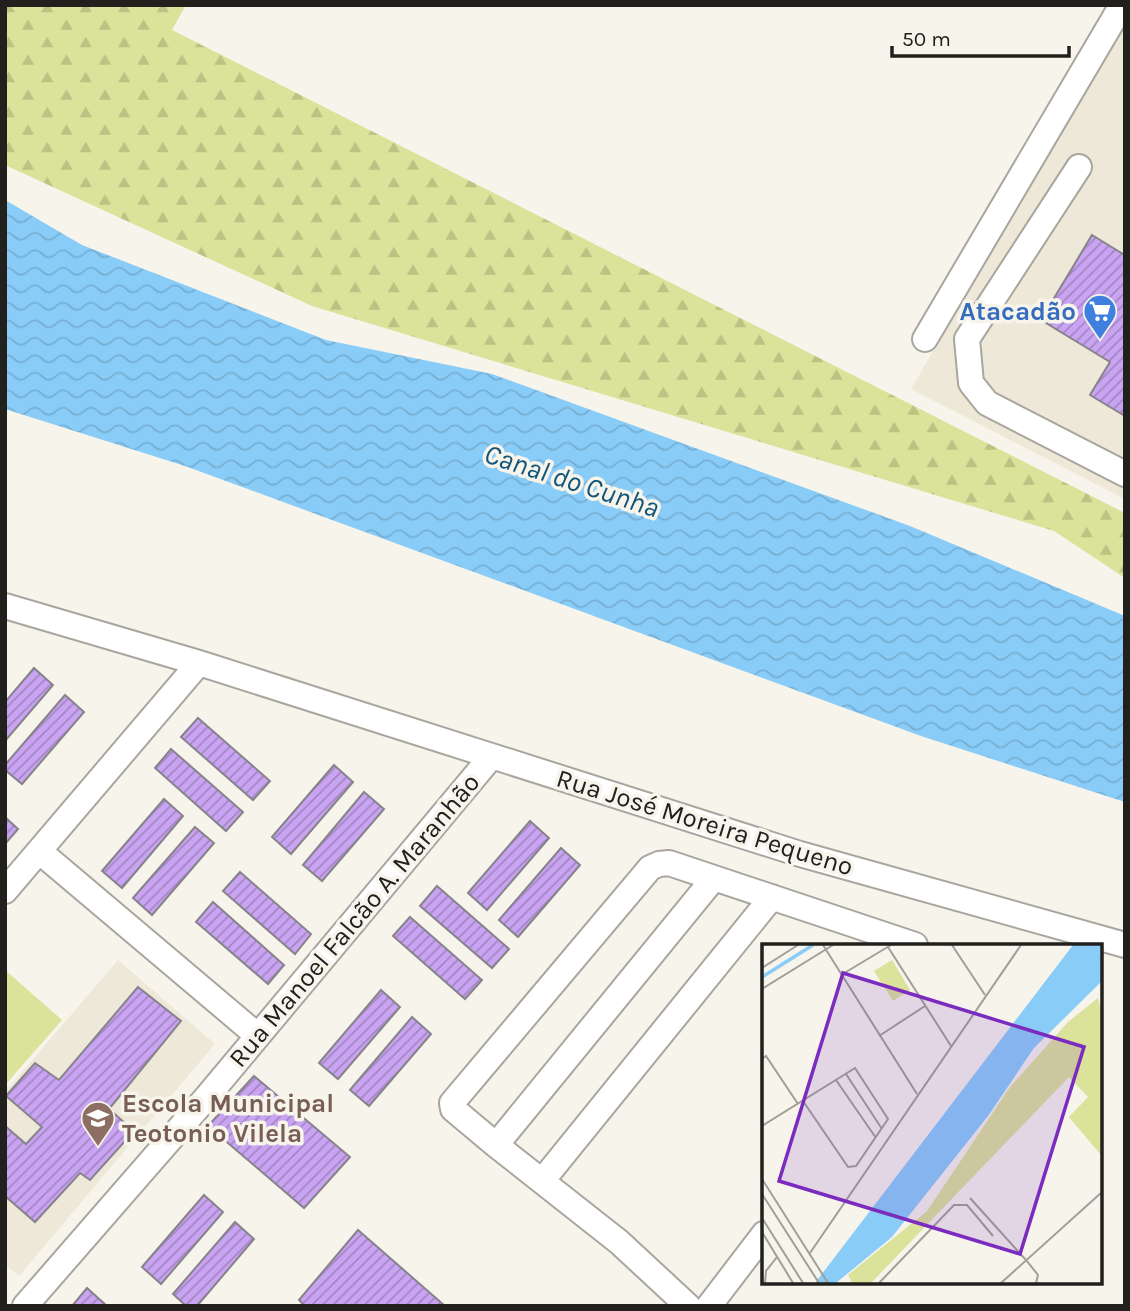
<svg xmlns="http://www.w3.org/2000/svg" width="1130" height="1311" font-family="Karla,sans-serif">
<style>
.built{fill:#ede8d8}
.forest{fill:url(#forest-firs)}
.park{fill:#dbe299}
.water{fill:url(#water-waves)}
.building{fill:url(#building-hatch);stroke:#86838b;stroke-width:2}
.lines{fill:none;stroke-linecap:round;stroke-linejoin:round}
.minor-casing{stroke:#a9a69e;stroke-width:28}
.minor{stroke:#fff;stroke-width:24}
.labels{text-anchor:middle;stroke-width:7;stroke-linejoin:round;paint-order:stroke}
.shop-label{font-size:26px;font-weight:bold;fill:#366cbe;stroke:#f6f4eb;text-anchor:end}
.street-label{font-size:26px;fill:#21201c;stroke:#f6f4eb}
.education-label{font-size:26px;font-weight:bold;fill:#785e54;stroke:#f6f4eb;text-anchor:start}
.water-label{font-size:28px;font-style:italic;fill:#12557a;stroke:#f6f4eb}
.inset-river{fill:none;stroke:#89ccf8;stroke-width:3.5}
.inset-road{fill:none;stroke:#a19f98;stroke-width:2}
.view{fill:#7b2cbf;fill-opacity:0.15;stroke:#7b2cbf;stroke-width:3.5}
.inset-edge{fill:none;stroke:#21201c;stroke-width:3.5}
</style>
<defs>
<pattern id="forest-firs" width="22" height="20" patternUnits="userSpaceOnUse" patternTransform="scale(1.75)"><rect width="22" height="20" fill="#dbe299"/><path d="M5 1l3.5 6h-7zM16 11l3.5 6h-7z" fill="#bcc283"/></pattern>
<pattern id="water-waves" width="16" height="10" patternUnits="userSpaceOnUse" patternTransform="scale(1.75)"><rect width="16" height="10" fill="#89ccf8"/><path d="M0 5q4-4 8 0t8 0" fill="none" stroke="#76afd4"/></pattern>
<pattern id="building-hatch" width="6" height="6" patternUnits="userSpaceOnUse" patternTransform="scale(1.75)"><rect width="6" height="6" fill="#c9a4f2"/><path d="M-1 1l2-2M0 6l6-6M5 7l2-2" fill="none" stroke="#a385c3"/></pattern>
</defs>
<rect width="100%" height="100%" fill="#f6f4eb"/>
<path class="built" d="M1125 22V499L911 389Z
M118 960 215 1044 19 1276 5 1264V1092Z"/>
<path class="forest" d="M5 5H186L172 30 1125 513V578L1054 531 312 306 5 165Z"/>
<path class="park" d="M5 970 62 1020 5 1085Z"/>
<path class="water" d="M5 200 82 245 326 340 492 374 910 526 1125 616V802L921 736 185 466 5 409Z"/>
<path class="building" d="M1092 235 1123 254 1125 251V416L1090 395 1110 362 1041 320Z
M34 668 53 685 5 741V702Z
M65 695 84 712 22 784 5 770V765Z
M198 718 270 781 253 800 181 737Z
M171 749 243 812 226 831 155 768Z
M334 765 353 782 291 854 272 837Z
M364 792 384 809 322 881 303 865Z
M164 799 183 816 122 888 102 871Z
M5 817 18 829 5 844Z
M530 821 549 838 487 910 468 893Z
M195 827 214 843 152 915 133 898Z
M561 848 580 865 518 937 499 920Z
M240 872 311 934 295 954 223 891Z
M437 886 509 949 492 968 420 906Z
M213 902 284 965 268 984 196 922Z
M410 917 482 980 465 999 393 936Z
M138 987 181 1021 109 1109 134 1131 90 1180 80 1173 35 1222 5 1196V1126L26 1144 42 1127 6 1096 35 1063 59 1080Z
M381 990 400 1007 338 1079 319 1063Z
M412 1017 431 1034 369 1106 350 1090Z
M254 1076 350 1157 304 1208 208 1126Z
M204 1195 223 1212 161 1284 142 1267Z
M235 1222 254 1239 197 1306H186L173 1294Z
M358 1230 445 1306H305L299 1300Z
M87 1288 107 1306H72Z"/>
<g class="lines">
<defs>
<path id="minor" d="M1079 167 967 339 971 383 987 403 1125 474
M925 339 1122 5
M5 606 199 663 800 854 1125 945
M39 851 258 1036
M5 891 199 663
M496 1145 714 878
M542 1181 772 897
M25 1306 206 1098 491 757
M688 1306 619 1242 496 1145 453 1109 452 1103 650 868 659 864 669 863 915 945
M709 1306 764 1234"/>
</defs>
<use href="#minor" class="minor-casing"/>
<use href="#minor" class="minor"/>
</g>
<defs>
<symbol id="supermarket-pin" viewBox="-11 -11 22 30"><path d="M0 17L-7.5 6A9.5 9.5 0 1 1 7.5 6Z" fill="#3f7fe0" stroke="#f6f4eb"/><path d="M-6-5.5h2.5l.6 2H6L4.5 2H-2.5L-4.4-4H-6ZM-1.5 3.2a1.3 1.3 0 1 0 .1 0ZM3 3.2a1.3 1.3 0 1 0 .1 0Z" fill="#fff"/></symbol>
<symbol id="school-pin" viewBox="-11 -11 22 30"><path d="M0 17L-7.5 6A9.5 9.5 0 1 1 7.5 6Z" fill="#8d6e63" stroke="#f6f4eb"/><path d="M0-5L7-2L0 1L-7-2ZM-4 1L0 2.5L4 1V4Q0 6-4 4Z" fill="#fff"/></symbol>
</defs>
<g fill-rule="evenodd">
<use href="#supermarket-pin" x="1081" y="292" width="38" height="52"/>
<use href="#school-pin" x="79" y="1099" width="38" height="52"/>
</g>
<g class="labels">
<g class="shop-label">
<text x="1076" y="320">Atacadão</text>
</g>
<g class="street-label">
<text transform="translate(705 822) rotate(17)" y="9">Rua José Moreira Pequeno</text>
<text transform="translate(354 920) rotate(-50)" y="9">Rua Manoel Falcão A. Maranhão</text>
</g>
<g class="education-label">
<text x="122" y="1112">Escola Municipal<tspan x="122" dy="30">Teotonio Vilela</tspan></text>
</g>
<g class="water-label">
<text transform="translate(572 480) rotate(18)" y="10">Canal do Cunha</text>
</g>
</g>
<g transform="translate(762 944)">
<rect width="340" height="340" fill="#f6f4eb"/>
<path d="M336 54 340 70 339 211 307 173 326 153 307 133 109 339H90L86 331 165 267 248 143 306 78Z" fill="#dbe299"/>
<path d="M130 16 148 46 131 57 112 27Z" fill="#dbe299"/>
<path d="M311 1H339V38L272 104 226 172 130 293 74 339H53Z" fill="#89ccf8"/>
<path class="inset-river" d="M0 33 51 1"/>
<path class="inset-road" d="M61 1 155 150M190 1 223 51M126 3 189 102M0 24 36 1M79 31 129 1M0 45 71 1M117 92 163 62M0 115 4 112 36 160M84 130 120 185M74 136 114 194M0 182 93 124 126 175 94 222 86 223 41 157M0 235 66 339M0 250 57 339M208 254 264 316 276 331 274 339M0 274 41 339M0 288 31 339M48 309 259 1M3 339 4 327 15 313M117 339 192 261H205L231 292M239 339 340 248"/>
<path class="view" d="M81 29 322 103 258 310 17 237Z"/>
<rect width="340" height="340" class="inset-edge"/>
</g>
<rect width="1130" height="1311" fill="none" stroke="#21201c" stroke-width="14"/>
<path d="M892 46v10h177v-10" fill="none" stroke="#21201c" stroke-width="3.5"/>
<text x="902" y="46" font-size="21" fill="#21201c" stroke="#f6f4eb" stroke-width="5" paint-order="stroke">50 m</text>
</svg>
